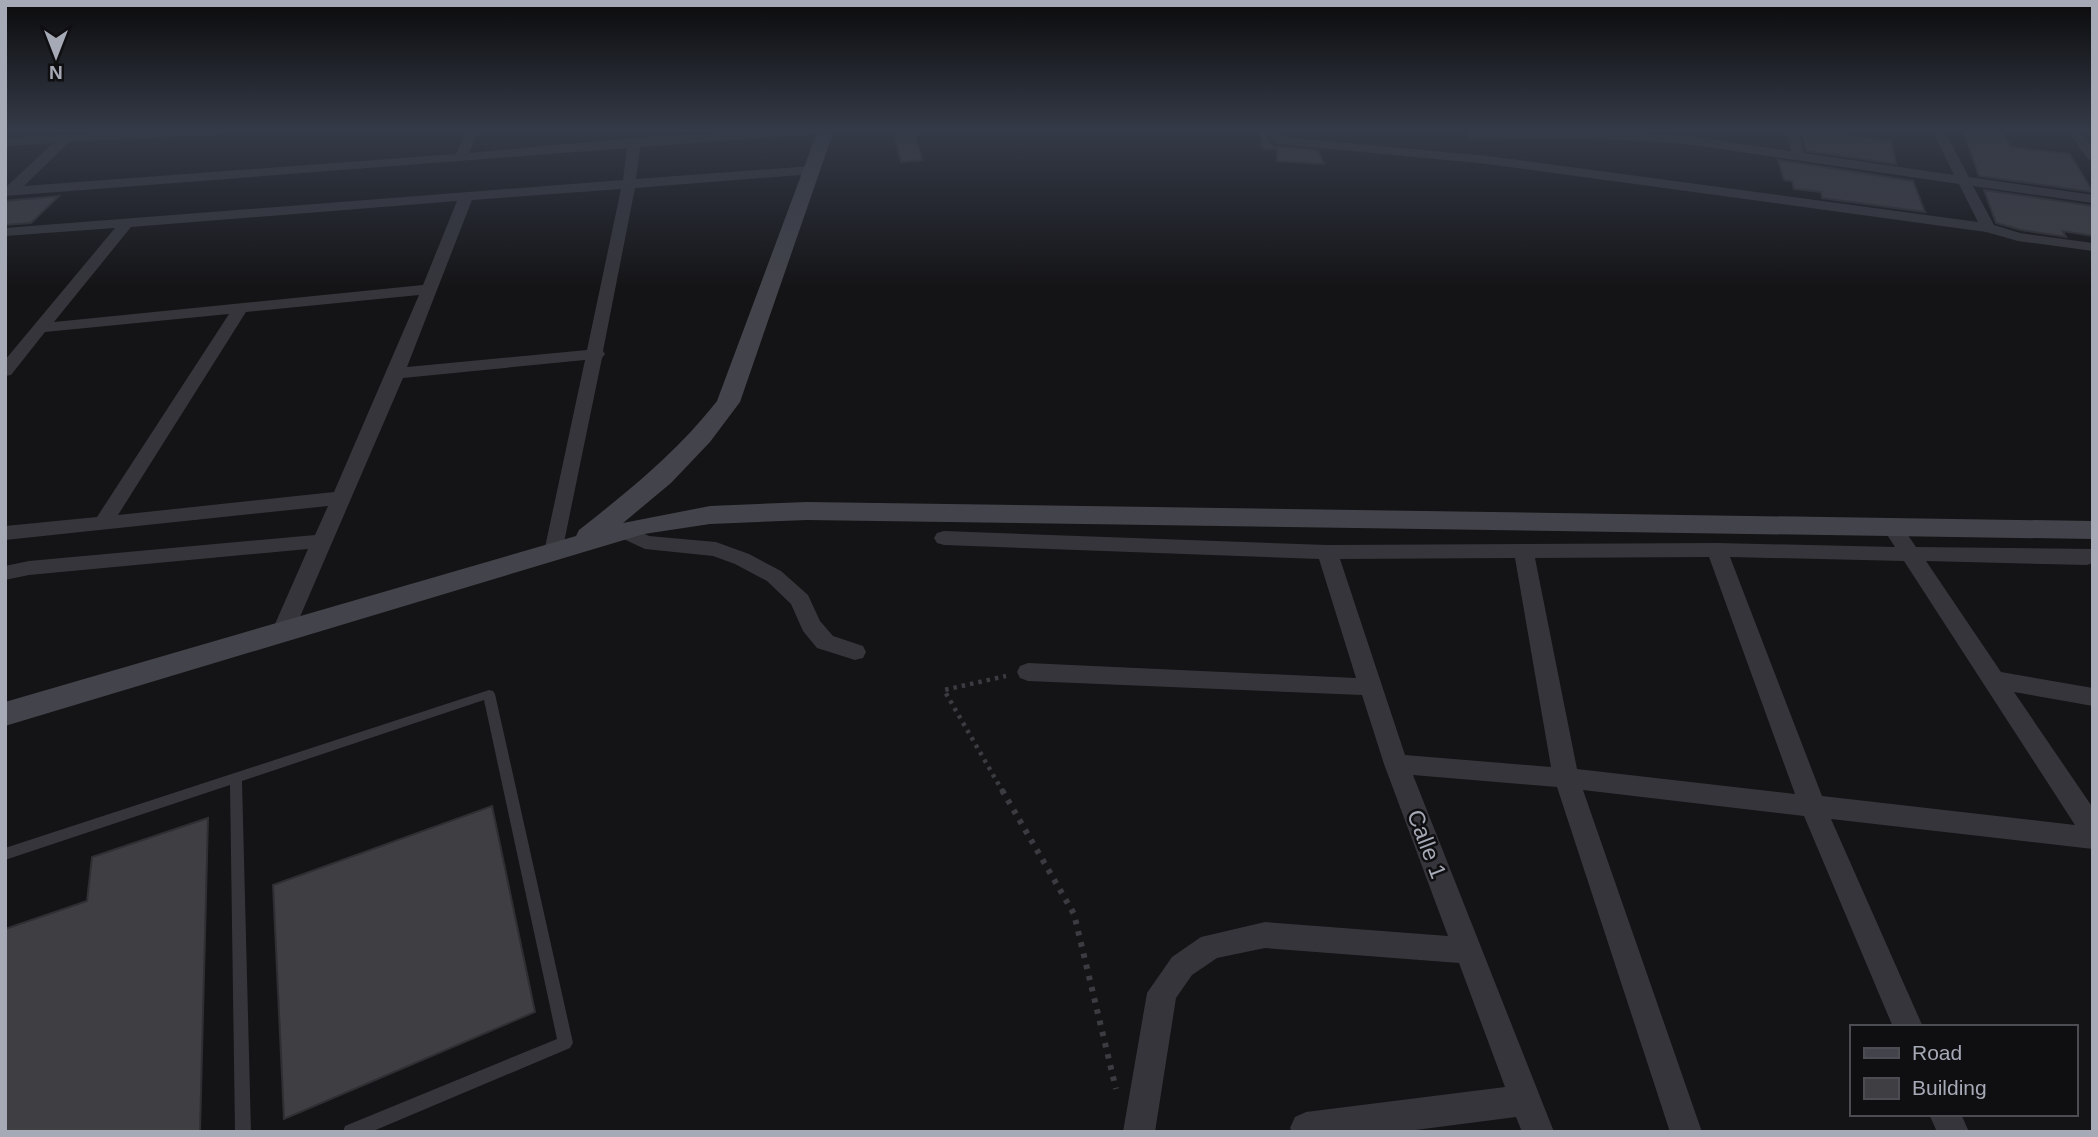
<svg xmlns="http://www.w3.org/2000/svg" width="2098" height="1137" font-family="Arial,sans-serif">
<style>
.building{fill:#3e3e43;stroke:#2f2e32;stroke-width:2}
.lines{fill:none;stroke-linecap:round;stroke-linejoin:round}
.path-far1{stroke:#3b3c42;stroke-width:4.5;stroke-dasharray:3.5 5;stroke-linecap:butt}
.path{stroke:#3b3c42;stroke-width:6;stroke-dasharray:4.5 7;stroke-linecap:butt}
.lane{fill:#35353b;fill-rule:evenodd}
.street{fill:#35353b;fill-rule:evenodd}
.secondary{fill:#43444b;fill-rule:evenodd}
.labels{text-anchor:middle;stroke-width:5;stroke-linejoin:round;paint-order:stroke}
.near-street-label{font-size:23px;fill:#a6a9b6;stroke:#0f0f11}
</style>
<rect width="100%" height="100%" fill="#141416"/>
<path class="building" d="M893 130H914L922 160 901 162Z
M1258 130H1264L1272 146 1318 150 1324 164 1277 161V149H1263Z
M1808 130 1891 141 1896 164 1806 151 1802 134 1807 135Z
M1963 130H2001L2011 147 2070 154 2093 192 1979 176Z
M1778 160 1913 181 1925 212 1822 198 1821 192 1794 189 1792 181 1784 180Z
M1984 190 2093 206V236L2063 231 2066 237 2021 230 1996 223Z
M59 196 31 223 5 225V201Z
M492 806 535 1012 284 1119 273 885Z
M208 818 200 1132H5V929L87 901 92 857Z"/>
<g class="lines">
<path class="path-far1" d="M1003 792 944 690 1006 676"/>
<path class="path" d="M1002 790 1074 914 1116 1089"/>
<path class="lane" d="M489 690 493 691 495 694 573 1043 570 1048 371 1132H343L345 1126 557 1039 484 700 242 781 251 1132H235L230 785 5 860V848Z"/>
<path class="street" d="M161 130H228L222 134 69 142 24 186 456 154 467 130H479L469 153 634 138 772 130H822L816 134 640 147 636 179 812 166 819 170 812 174 635 188 603 351 605 354 602 358 561 557H547L544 552 585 360 403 378 293 633 290 639 282 641 274 639 271 633 308 549 29 575 5 580V566L29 561 315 535 328 506 5 540V526L97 517 229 314 45 332 11 375 5 376V360L115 228 5 236V228L623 180 627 148 5 196V188L53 143 5 146V138ZM621 189 587 350 407 367 472 200ZM457 201 423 285 54 322 131 227ZM419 295 334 492 118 515 246 312Z
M1267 130H1279L1283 137 1488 156 1978 222 1959 184 1687 144 1584 138 1472 139 1466 135 1472 131 1584 130 1687 136 1791 151 1786 130H1798L1804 153 1954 175 1932 130H1944L1969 177 2093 195V203L1973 186 1994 225 2020 233 2093 243V251L2018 241 1986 232 1488 164 1278 144 1273 143Z
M2067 130H2079L2093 147V160L2088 159Z
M1892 520 1899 522 1916 547 2093 549V563L2087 565 1926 561 2001 672 2093 688V706L2014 692 2093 808V849L1831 819 1923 1027H1893L1804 816 1583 790 1702 1132H1670L1557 787 1413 775 1554 1132H1522L1516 1117 1400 1132H1292L1290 1128 1295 1117 1306 1112 1505 1087 1459 963 1265 948 1217 958 1192 975 1176 998 1155 1132H1123L1147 993 1172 957 1201 937 1265 922 1448 936 1384 764 1362 695 1028 681 1020 678 1017 672 1020 666 1028 663 1356 678 1319 559 944 545 937 543 934 538 937 533 944 531 1327 545 1717 543 1895 547 1882 527 1885 522ZM1709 557 1795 794 1577 769 1535 558ZM1730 557 1904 561 2075 825 1822 796ZM1515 558 1551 767 1405 755 1340 559Z
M624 524 649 536 716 542 749 554 781 571 808 595 820 621 833 636 863 646 866 652 863 658 855 660 817 648 803 631 791 604 767 581 735 564 713 556 645 549 617 536 614 531 617 526Z
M1929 1114H1961L1969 1132H1937Z"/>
<path class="secondary" d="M818 130H834L740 402 710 442 671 483 623 523 710 506 807 502 2093 521V539L807 520 710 524 644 534 5 726V702L576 536 579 530C631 489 676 453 717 401Z"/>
</g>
<linearGradient id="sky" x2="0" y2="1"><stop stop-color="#0b0b0c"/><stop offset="0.45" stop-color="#343a47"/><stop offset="1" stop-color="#343a47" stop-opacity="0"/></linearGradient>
<rect width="2098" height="289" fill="url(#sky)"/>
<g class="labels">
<g class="near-street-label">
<text transform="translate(1427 844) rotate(69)" y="8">Calle 1</text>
</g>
</g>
<rect width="2098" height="1137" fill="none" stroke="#a6a9b6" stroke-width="14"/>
<rect x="1850" y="1025" width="228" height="91" fill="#0f0f11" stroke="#4b4d53" stroke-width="2"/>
<rect x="1864" y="1048" width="35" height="10" fill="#43444b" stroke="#4b4d53" stroke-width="2"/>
<text x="1912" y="1060" font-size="21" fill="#a6a9b6">Road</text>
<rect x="1864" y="1078" width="35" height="21" fill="#3e3e43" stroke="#4b4d53" stroke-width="2"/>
<text x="1912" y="1095" font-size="21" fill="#a6a9b6">Building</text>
<g transform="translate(56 56) rotate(180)" stroke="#0f0f11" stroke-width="5" paint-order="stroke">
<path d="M0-5L12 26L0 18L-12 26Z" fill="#a6a9b6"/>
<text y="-10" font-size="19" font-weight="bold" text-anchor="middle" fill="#a6a9b6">N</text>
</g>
</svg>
